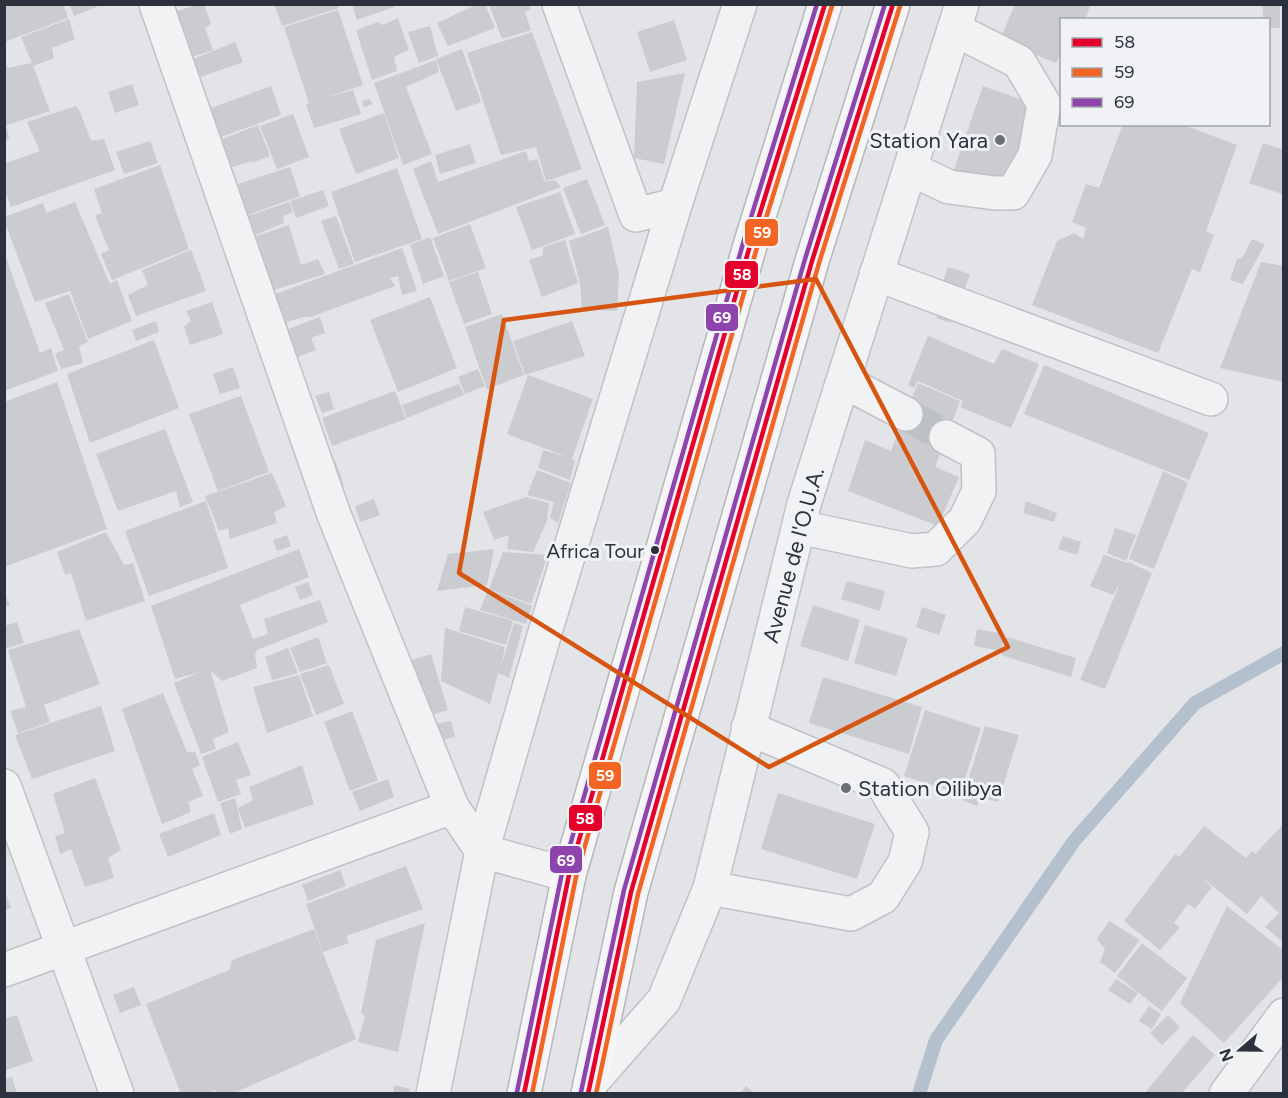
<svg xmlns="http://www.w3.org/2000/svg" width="1288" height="1098" font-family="Figtree,sans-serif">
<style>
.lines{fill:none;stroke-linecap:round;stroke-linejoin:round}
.stream{stroke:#b4c0ce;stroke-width:14}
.building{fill:#cacccf}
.minor-tunnel{stroke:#bdc0c5;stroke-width:33;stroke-dasharray:33 16;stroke-linecap:butt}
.minor-casing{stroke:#c0c2c5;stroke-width:36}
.highway-casing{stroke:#b5b7bb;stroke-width:36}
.minor{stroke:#f1f2f3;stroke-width:33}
.highway{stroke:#f6f6f6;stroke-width:33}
.bus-1-casing{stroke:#f0f2f5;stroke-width:9}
.bus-2-casing{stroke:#f0f2f5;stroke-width:9}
.bus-3-casing{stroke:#f0f2f5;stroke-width:9}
.bus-1{stroke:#e4002b;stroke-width:4.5}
.bus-2{stroke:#f26522;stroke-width:4.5}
.bus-3{stroke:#8e44ad;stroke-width:4.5}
.marked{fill:none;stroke:#d55511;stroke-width:4.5;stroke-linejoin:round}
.poi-dot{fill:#6b7078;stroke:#f0f2f5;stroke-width:2}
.bus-dot{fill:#2b313d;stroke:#f0f2f5;stroke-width:2}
.labels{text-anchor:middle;stroke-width:6;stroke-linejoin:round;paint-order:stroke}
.bus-label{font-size:20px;fill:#2b313d;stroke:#f0f2f5;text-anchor:end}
.poi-label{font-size:22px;fill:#2b313d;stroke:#f0f2f5;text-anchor:end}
.street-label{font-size:22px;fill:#2b313d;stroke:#f0f2f5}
.line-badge{stroke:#f0f2f5;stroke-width:2}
.badge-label{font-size:16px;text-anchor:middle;font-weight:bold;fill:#fff}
</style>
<rect width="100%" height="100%" fill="#e2e4e7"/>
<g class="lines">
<path class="stream" d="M919 1094 936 1040 1074 841 1195 703 1284 653"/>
</g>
<path class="building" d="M4 4H63L68 18 4 42Z
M69 4H101V5L74 16Z
M200 4H204L211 24 205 28 213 50 189 58 174 12Z
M274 4H338L339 8 282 26Z
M352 4H393L394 7 357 20Z
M478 4H485L495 28 448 46 437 23Z
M489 4H529L531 9 525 12 531 30 502 39Z
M1015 4H1091L1085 20H1062V52L1056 63 1000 40Z
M1263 4H1280V28H1268V20H1263Z
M338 10 363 85 324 98 353 90 361 114 314 128 306 104 309 103 284 27Z
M398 18 409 50 394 57 397 71 372 80 356 30 378 22 382 25Z
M69 19 75 39 52 48 54 58 33 66 50 111 4 126V60L8 68 32 63 21 37Z
M674 20 687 60 650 72 637 32Z
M430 26 438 56 436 57 435 55V57L419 63 408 32Z
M532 32 582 169 546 181 536 147 501 155 467 53Z
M235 42 243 62 201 77 193 59Z
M462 49 481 102 456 111 436 59Z
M436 60 439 72 406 87 432 154 403 165 374 83Z
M685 73 664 164 634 158 637 82Z
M132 84 139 105 115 113 108 92Z
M271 86 281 115 221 137 211 108Z
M983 86 1034 104 1003 192 952 175Z
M370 99 372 104 364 107 362 101Z
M76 106 80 112 91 141 104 139 115 170 11 207 4 188V164L40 151 27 122Z
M384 113 399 158 356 174 339 129Z
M293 114 309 157 277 169 260 126Z
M1123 124H1181L1237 145 1206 231 1214 235 1200 272 1192 269 1158 353 1032 305 1057 241 1074 233 1083 239 1086 228 1072 222 1086 184 1099 188Z
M258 125 270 156 252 163 251 161 230 168 220 140Z
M7 128 9 139 5 141V129Z
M150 141 158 163 124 174 116 152Z
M1263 143 1284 150V189L1282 194 1249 183Z
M470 144 476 163 440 174 435 155Z
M526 151 529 161 537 159 545 182 555 180 561 187 438 234 413 169 431 161 438 182Z
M160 165 189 249 112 280 101 254 109 250 95 215 102 213 94 189Z
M290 167 300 196 248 215 238 184Z
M397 168 422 239 355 262 331 192Z
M587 179 605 225 581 234 563 188Z
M323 190 329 206 296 218 290 201Z
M560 192 575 234 532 250 516 207Z
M75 202 110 284 117 280 132 321 88 339 70 291 35 302 4 220V217L43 203 46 213Z
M289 202 293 212 283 216 284 223 255 235 248 216Z
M336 216 354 264 339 269 321 221Z
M470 224 486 268 449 281 433 238Z
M289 225 301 265 318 259 325 274 274 290 256 236Z
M608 227 619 274 617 311 582 309 580 283 569 241Z
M430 237 444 276 423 284 410 245Z
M1252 239 1265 244 1243 284 1230 280 1237 259 1242 258Z
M565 240 578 283 542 297 529 260 543 255V247Z
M402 248 417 291 402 295 398 276 390 278 395 286 308 318 307 316 287 322 288 329 320 317 325 333 311 338 316 350 287 361 264 298Z
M191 250 206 291 136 316 128 295 148 285 142 270Z
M5 255 40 353 51 348 58 371 4 391Z
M1261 262 1284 266V382L1220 368Z
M948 267 970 274 960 303 938 296Z
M478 272 492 314 464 324 449 282Z
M69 294 88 342 79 346 83 363 61 369 55 354 64 350 45 303Z
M430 297 457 368 398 392 370 320Z
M212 302 223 334 190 345 184 327 191 321 186 311Z
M942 302 957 308 951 323 936 318Z
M502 314 524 375 487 389 465 327Z
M156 321 159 332 136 341 132 330Z
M572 321 585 356 525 375 513 341Z
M928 336 994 364 1002 349 1039 364 1011 428 960 407 963 401 918 381 914 388 908 385Z
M154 340 179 408 90 443 67 374Z
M1044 365 1209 433 1189 480 1024 414Z
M233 367 240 388 220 394 213 374Z
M478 369 485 386 465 394 458 377Z
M528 375 593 399 572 459 575 460 570 480 538 468 543 450 568 457 507 434Z
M57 382 107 529 4 567V402Z
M918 383 960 401 935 467 959 477 938 526 848 491 865 440 891 451Z
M459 384 464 395 407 418 402 405Z
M395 391 406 419 332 446 322 418Z
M329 392 334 409 322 413 315 396Z
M241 396 269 472 218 491 189 414Z
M165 429 193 502 180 507 176 491 118 511 96 454Z
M335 460 344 486 330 491 321 465Z
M537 470 571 483 558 523 550 518 554 502 527 495Z
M1163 471 1188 483 1154 569 1129 559Z
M272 473 286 506 274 512 277 523 230 539 228 528 219 531 205 496Z
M526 497 549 503 547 521 533 552 507 549 509 535 494 540 483 512Z
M374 499 380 515 360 522 355 506Z
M206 501 228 568 149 596 125 531Z
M1026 501 1057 513 1054 522 1023 513Z
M1115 528 1136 535 1126 561 1107 553Z
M106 532 124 565 133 563 145 601 86 621 71 573 65 575 57 552Z
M287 535 291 546 277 551 273 540Z
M1063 536 1081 542 1077 555 1058 549Z
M299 549 309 577 240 605 253 639 268 634 264 619 320 600 328 622 257 650 255 655 257 668 222 681 210 670 229 732 213 739 216 749 201 754 174 683 200 672 175 679 151 606Z
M494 549 487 585 437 591 448 554Z
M503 552 548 555 531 604 489 589Z
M1104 555 1128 563 1129 562 1152 573 1105 689 1080 680 1121 581 1113 595 1090 586Z
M847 581 885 591 880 611 841 599Z
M308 582 313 595 300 600 295 587Z
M488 589 532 606 526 624 480 610Z
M4 592 10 606 4 607Z
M813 605 860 620 848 661 800 646Z
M465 607 513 621 506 645 459 631Z
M922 607 946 615 939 635 916 627Z
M17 622 24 643 4 649V626Z
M514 623 523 626 509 678 498 673 490 704 441 681 445 628 505 647 501 667Z
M865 625 908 638 896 676 854 663Z
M79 629 100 684 44 705 50 722 18 733 10 711 26 707 8 650Z
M977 629 1005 634 1001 651 974 646Z
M318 637 327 663 300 672 290 648Z
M1007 637 1076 658 1071 677 1001 655Z
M288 648 298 673 272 680 265 657Z
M431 654 448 710 429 716 412 660Z
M329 665 344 704 316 715 300 674Z
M299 675 313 716 267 733 253 687Z
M823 677 922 707 909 754 809 723Z
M163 693 187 752H195L200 765 192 769 203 796 188 802 191 812 162 824 122 709Z
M101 706 115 751 32 779 15 735Z
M925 710 981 728 960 794 904 776Z
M352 711 378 780 350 791 324 722Z
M451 721 455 737 439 741 435 724Z
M985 726 1019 735 998 802 982 798 977 806 962 800Z
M238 742 251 775 236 780 241 794 218 802 202 757Z
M302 765 314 804 245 828 238 808 253 800 249 787Z
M95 778 121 850 108 858 114 878 85 887 71 849 60 854 55 836 65 833 53 794Z
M388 779 394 797 360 811 352 792Z
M778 793 875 824 857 879 761 849Z
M235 798 242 829 230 834 220 803Z
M214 813 221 835 168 857 159 834Z
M1284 824V943L1265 927 1279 913 1261 896 1247 914 1198 874 1212 887 1195 909 1188 904 1174 923 1180 927 1160 950 1124 921 1175 854 1179 857 1204 826 1246 858 1252 851 1255 854Z
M406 866 423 909 346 936 349 943 323 952 306 904Z
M340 870 346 886 308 901 302 885Z
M4 890 11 908 4 910Z
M1227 906 1284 951V976L1224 1043 1180 1003Z
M1109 921 1140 940 1115 973 1100 962 1105 949 1097 939Z
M425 923 398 1052 358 1042 365 1016 361 1013 376 940Z
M314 929 356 1039 232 1094H217L216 1090 207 1094H181L146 1004 229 970 232 960Z
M1142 943 1187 978 1162 1011 1117 976Z
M1116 979 1138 993 1130 1004 1108 990Z
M134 987 141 1005 120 1013 113 995Z
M1149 1006 1161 1014 1152 1029 1139 1021Z
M17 1015 33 1061 4 1071V1019Z
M1168 1015 1180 1027 1162 1045 1150 1033Z
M1193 1035 1215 1055 1181 1094H1144Z
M12 1077 17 1094H4V1080Z
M394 1085 410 1089 409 1094H393Z
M746 1086 756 1094H740Z"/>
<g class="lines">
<path class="minor-tunnel" d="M906 414 946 437"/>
<defs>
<path id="minor" d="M156 4 334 515 452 807 482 851 569 875
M559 4 636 215 675 205
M911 169 949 187 995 193H1013L1035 155 1044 104 1019 62 954 29
M876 274 1211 399
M843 381 906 414
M799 527 912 551 936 549 965 520 979 491 978 454 946 437
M4 786 117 1094
M710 888 851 914 883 897 905 862 912 832 883 785 748 728
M4 970 452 807
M590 1084 664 1000 710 888 804 504 962 4
M433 1094 482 851 546 629 675 205 740 4
M1226 1094 1284 1015"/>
<path id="highway" d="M524 1094 569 875 751 242 825 4
M588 1094 631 892 812 261 893 4"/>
</defs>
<use href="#minor" class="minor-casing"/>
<use href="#highway" class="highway-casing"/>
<use href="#minor" class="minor"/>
<use href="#highway" class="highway"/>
<defs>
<path id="bus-1" d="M524 1094 569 875 751 242 825 4
M588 1094 631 892 812 261 893 4"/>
<path id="bus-2" d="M532 1094 576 877 758 244 832 6
M596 1094 638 894 819 263 900 6"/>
<path id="bus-3" d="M517 1092 562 873 744 240 817 4
M581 1092 624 890 805 259 885 4"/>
</defs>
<use href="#bus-1" class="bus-1-casing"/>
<use href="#bus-2" class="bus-2-casing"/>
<use href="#bus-3" class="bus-3-casing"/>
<use href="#bus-1" class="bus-1"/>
<use href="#bus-2" class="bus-2"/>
<use href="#bus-3" class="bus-3"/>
</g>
<path class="marked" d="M816 279 1008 647 769 767 459 573 504 320Z"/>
<g class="poi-dot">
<circle cx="1000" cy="140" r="6"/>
<circle cx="846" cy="788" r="6"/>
</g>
<circle class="bus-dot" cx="655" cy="550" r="5"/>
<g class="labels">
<g class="bus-label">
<text x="644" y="558">Africa Tour</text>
</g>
<g class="poi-label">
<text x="988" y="148">Station Yara</text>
<text x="858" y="796" text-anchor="start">Station Oilibya</text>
</g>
<g class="street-label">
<text transform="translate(793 555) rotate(-75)" y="8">Avenue de l'O.U.A.</text>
</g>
</g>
<g class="line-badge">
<rect x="744" y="218" width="35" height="29" rx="6" fill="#f26522"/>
<rect x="724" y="260" width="35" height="29" rx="6" fill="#e4002b"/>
<rect x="705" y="303" width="34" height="29" rx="6" fill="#8e44ad"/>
<rect x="588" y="761" width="34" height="29" rx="6" fill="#f26522"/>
<rect x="568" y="804" width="35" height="28" rx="6" fill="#e4002b"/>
<rect x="549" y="845" width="34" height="29" rx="6" fill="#8e44ad"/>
</g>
<g class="badge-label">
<text x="762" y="238">59</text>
<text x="742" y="280">58</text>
<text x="722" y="323">69</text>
<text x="605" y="781">59</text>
<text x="585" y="824">58</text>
<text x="566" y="866">69</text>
</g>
<rect width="1288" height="1098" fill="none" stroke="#2b313d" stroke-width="12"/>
<rect x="1060" y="18" width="210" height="108" fill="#f0f2f5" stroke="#a1a5ab" stroke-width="1.5"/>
<rect x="1072" y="38" width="30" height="9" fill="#e4002b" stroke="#a1a5ab" stroke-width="1.5"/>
<text x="1114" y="48" font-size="18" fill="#2b313d">58</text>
<rect x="1072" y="68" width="30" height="9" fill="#f26522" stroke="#a1a5ab" stroke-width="1.5"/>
<text x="1114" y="78" font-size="18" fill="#2b313d">59</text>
<rect x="1072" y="98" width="30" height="9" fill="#8e44ad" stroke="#a1a5ab" stroke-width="1.5"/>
<text x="1114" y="108" font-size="18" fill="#2b313d">69</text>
<g transform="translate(1240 1050) rotate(250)" stroke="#f0f2f5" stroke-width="4.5" paint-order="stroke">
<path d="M0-4.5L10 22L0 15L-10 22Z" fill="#2b313d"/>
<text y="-9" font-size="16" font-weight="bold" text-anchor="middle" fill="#2b313d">N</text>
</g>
</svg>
